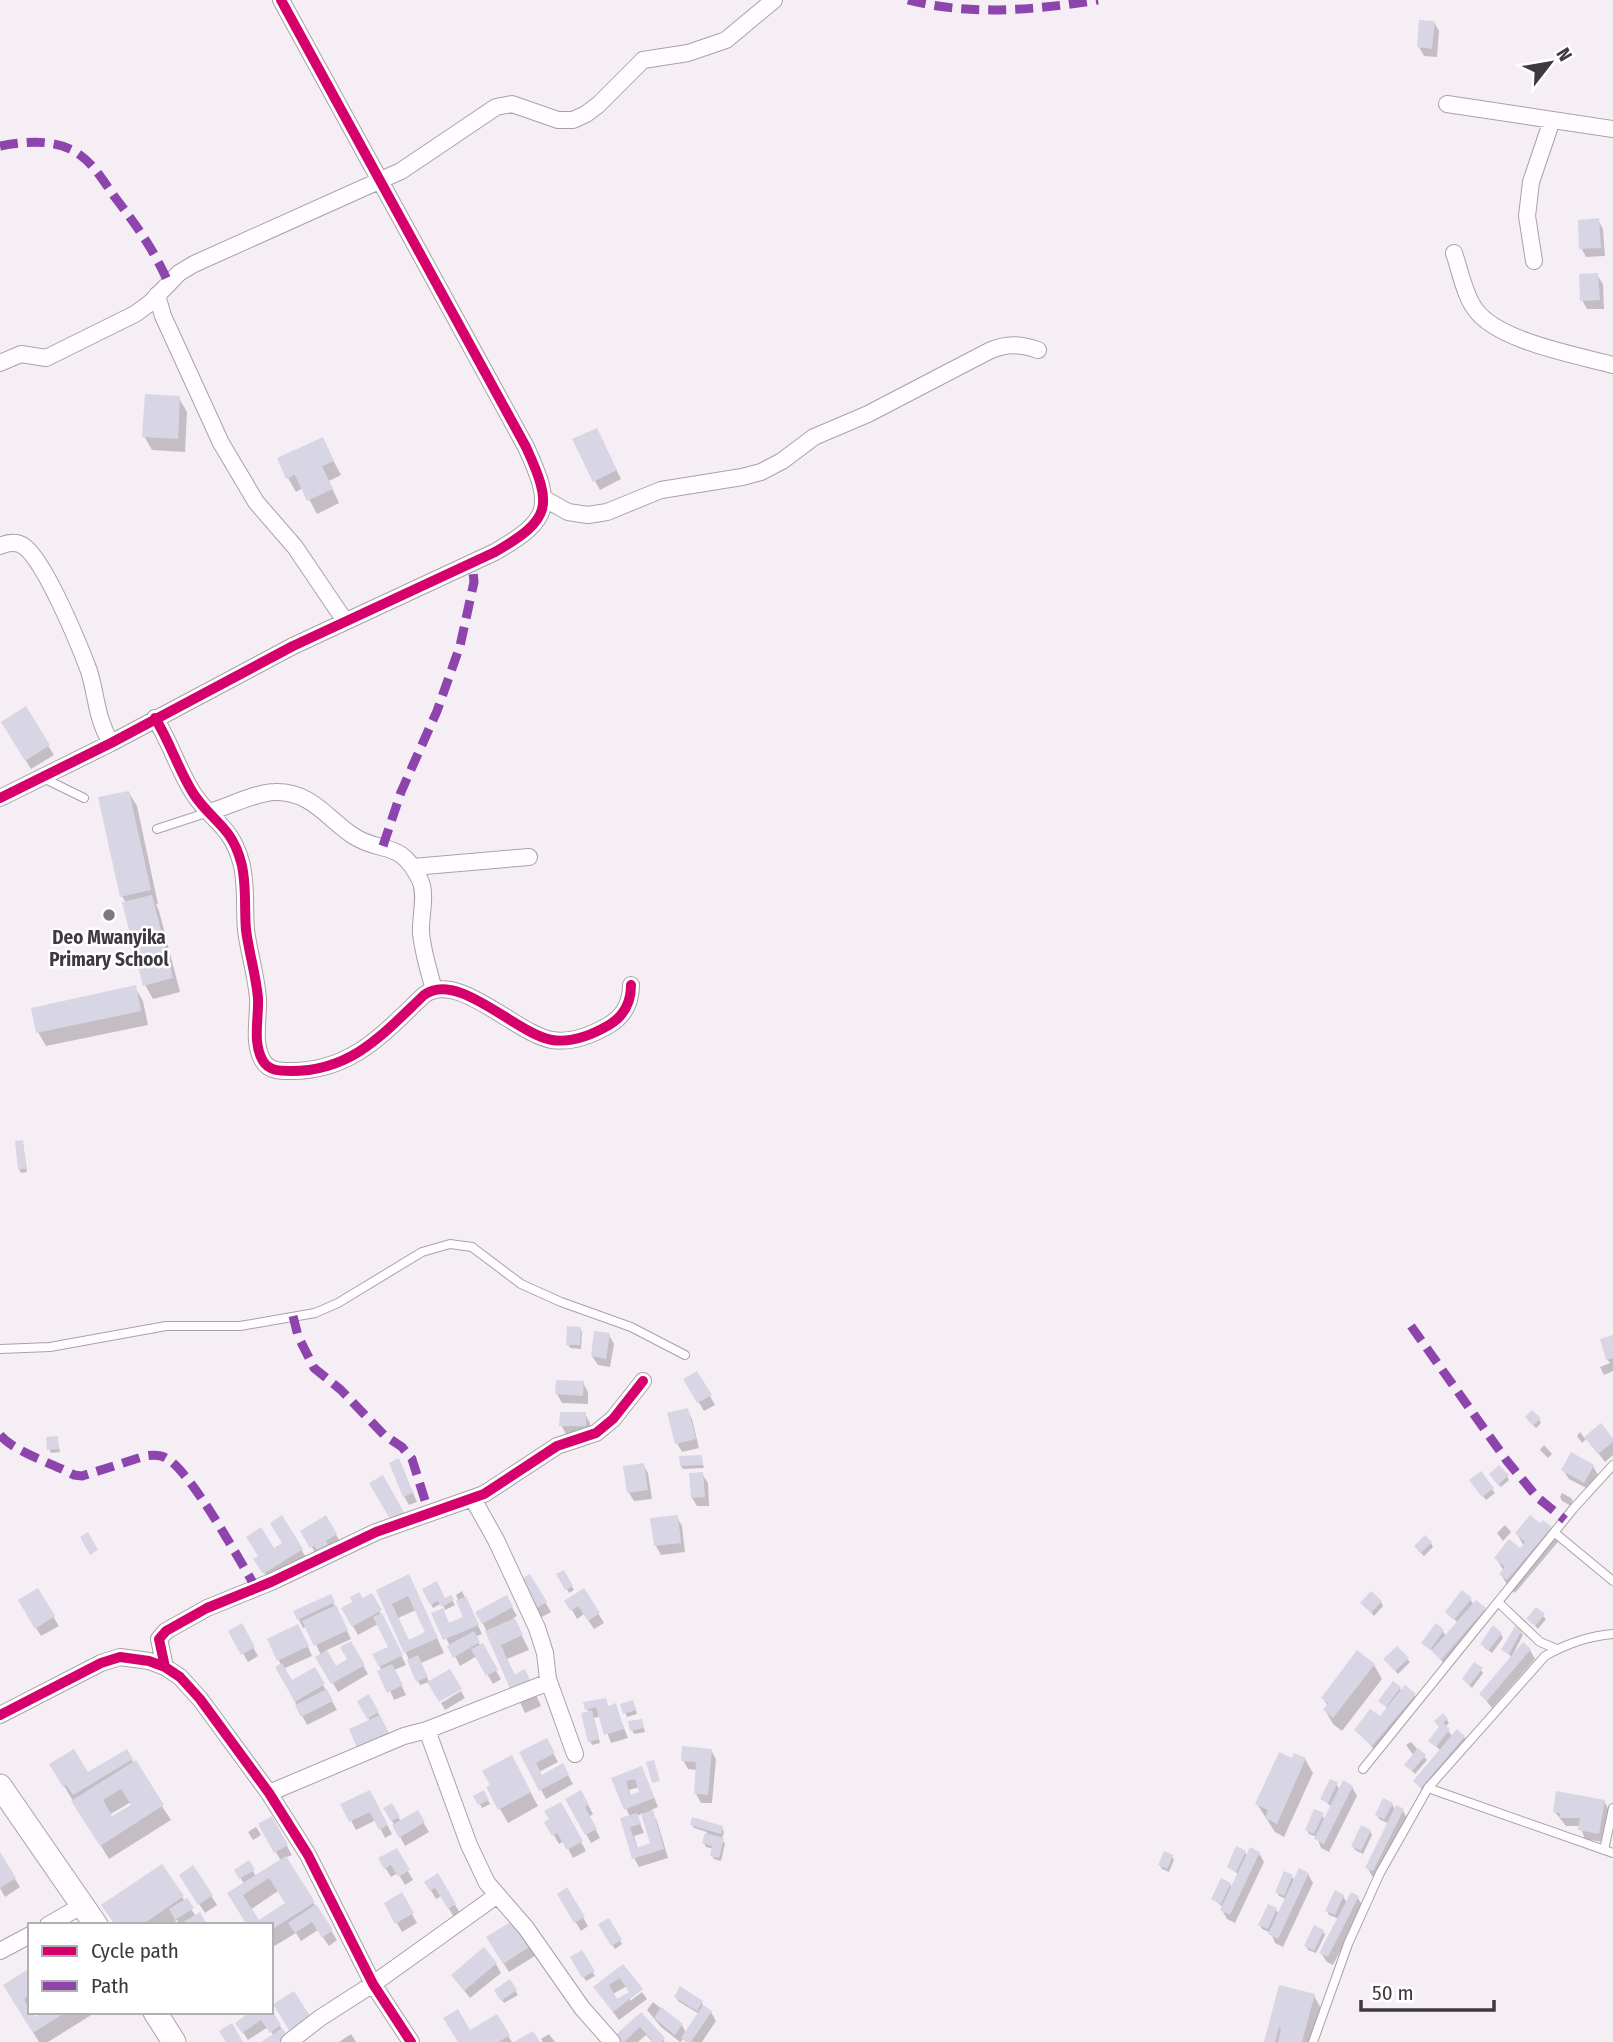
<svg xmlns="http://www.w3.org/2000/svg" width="1613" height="2042" font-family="'Fira Sans Condensed',sans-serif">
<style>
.shadow{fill:#0003;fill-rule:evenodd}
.building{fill:#d8d5e4;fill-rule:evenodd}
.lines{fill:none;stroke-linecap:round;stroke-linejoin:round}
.lane-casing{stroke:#a8a2a7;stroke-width:10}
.street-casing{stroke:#a8a2a7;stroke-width:18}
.secondary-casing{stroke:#a8a2a7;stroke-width:25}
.lane{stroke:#fefcfe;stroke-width:8}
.street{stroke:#fefcfe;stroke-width:16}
.secondary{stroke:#fefcfe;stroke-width:23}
.quiet{stroke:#8e44ad;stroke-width:9;stroke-dasharray:18 9;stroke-linecap:butt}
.cycleway-casing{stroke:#fff;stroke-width:15}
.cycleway{stroke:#d6006c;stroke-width:10}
.poi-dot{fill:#7f787f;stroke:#fff;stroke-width:2.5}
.labels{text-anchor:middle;stroke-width:5;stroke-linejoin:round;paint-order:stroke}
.poi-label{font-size:19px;font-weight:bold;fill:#3f393f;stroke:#fff}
</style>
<rect width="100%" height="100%" fill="#f6eef5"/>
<path class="shadow" d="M1434 22 1439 31 1437 57 1424 56 1419 47Z
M1598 220 1603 229 1605 256 1586 257 1581 248Z
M1597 275 1603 284 1604 309H1587L1582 300Z
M179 398 187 412 185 452 152 450 144 436Z
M322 439 341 475 329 481 339 503 317 514 303 488 296 492 288 478Z
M601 439 621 479 600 490 595 481Z
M25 709 54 755 31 769 3 723Z
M129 793 137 806 158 904H156L159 911 180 992 153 999 145 985 126 903 122 896Z
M135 987 143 1001 148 1025 46 1046 38 1032Z
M23 1142 27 1172 21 1173 19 1169Z
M580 1329 582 1332 581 1349 570 1348 568 1344Z
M609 1335 614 1344 610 1367 598 1365 592 1356Z
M1613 1337V1371L1604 1375 1600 1367 1610 1363 1607 1359Z
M697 1373 715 1405 704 1411 685 1380Z
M583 1383 588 1392V1404L562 1403 557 1394Z
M687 1410 692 1419 699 1448 682 1452 677 1443Z
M585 1414 590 1423V1434H566L561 1425Z
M1539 1419 1541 1423 1536 1428 1529 1421Z
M1601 1426 1613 1440V1455L1605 1462 1587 1438 1582 1443 1577 1436 1580 1432 1585 1439Z
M57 1438 60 1452 51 1453 49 1449Z
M1544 1445 1552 1454 1548 1458 1540 1450Z
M701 1457 704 1468 683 1469 681 1466Z
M643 1465 648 1473 652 1499 634 1501 629 1493Z
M1593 1466 1598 1475 1590 1490 1569 1479 1563 1470Z
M403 1469 417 1502 409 1505 404 1496Z
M1480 1473 1495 1493 1486 1500 1474 1484Z
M702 1474 708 1483 709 1506H697L692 1498Z
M1507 1476 1509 1480 1501 1487 1493 1479Z
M1562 1493 1571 1498 1573 1501 1571 1506 1562 1501 1560 1497Z
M677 1517 682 1526 685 1552 661 1555 656 1546Z
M282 1518 310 1564 269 1581 264 1572 273 1551 284 1544Z
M326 1518 341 1543 317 1556 303 1531Z
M1505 1525 1511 1532 1503 1541 1497 1533Z
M1541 1526 1550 1528 1558 1542 1515 1593 1509 1588 1501 1574 1504 1571 1496 1558 1521 1551 1524 1546 1517 1534Z
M1431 1543 1433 1547 1424 1556 1418 1550Z
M564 1572 574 1590 569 1593 559 1575Z
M530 1576 551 1612 540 1618 519 1582Z
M409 1577 444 1653 421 1663 429 1682 420 1685 378 1590ZM416 1610 427 1633 409 1641 398 1618Z
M424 1590 445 1600 450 1597 455 1605 443 1611 450 1625 465 1618 456 1595 462 1591 482 1634 475 1637 501 1679 493 1684 477 1656 460 1666 434 1614 445 1609 442 1603 433 1608Z
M584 1590 604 1623 594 1629 584 1614 577 1619 567 1601Z
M37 1591 59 1626 41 1636 20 1601Z
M330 1596 351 1639 325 1651 335 1668 349 1660 350 1643 368 1674 338 1692 318 1657 321 1655 307 1626 303 1628 295 1612Z
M372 1596 406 1665 394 1670 406 1695 394 1700 375 1655 390 1648 378 1624 358 1635 343 1609Z
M506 1597 517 1616 513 1618 529 1650 507 1659 515 1676 532 1686 541 1706 525 1713 478 1613Z
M1470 1599 1474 1605 1485 1609 1490 1618 1447 1667 1433 1651 1423 1643 1443 1631 1446 1637 1458 1623 1447 1612Z
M1381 1602 1383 1606 1374 1616 1362 1603Z
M1536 1609 1546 1619 1538 1629 1529 1619Z
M241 1626 258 1656 248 1662 231 1632Z
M1521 1632 1523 1635 1513 1654 1530 1650 1535 1659 1492 1708 1481 1694 1512 1657 1503 1650Z
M1501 1634 1503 1638 1492 1653 1484 1647 1482 1644Z
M303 1635 312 1656 283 1669 291 1682 314 1669 337 1710 307 1725 277 1668 281 1665 269 1640Z
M1407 1659 1410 1662 1398 1674 1385 1660Z
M1374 1665 1382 1679 1342 1731 1333 1724 1325 1710 1328 1706 1323 1698Z
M1481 1670 1483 1673 1472 1688 1464 1680Z
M1400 1688 1402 1692 1414 1695 1420 1704 1378 1754 1365 1739 1388 1709 1380 1701Z
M461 1691 465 1698 445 1710 441 1703Z
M368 1697 380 1716 370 1721 359 1702Z
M605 1700 609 1707 615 1705 628 1738 611 1743 601 1716 594 1718 600 1743 592 1745 590 1741 589 1713 585 1704Z
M622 1705 635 1706 637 1714 627 1717Z
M1447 1720 1449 1723 1445 1727 1453 1737H1464L1469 1746 1427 1796 1415 1781 1441 1751 1430 1741 1441 1727 1436 1721Z
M642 1721 645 1732 634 1734 632 1730Z
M546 1740 558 1762 539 1772 542 1777 563 1766 573 1784 546 1799 521 1753Z
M1411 1742 1427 1760 1415 1774 1407 1765 1414 1756 1406 1745Z
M711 1750 716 1759 712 1803H701L696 1794 697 1770 688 1769 683 1760Z
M126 1751 171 1820 109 1859 51 1765 87 1774ZM131 1802 133 1805 112 1818 109 1815Z
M511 1757 538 1806 508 1823 488 1788Z
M1305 1759 1313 1773 1284 1837 1275 1832 1257 1804 1293 1760Z
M646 1777 658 1807 651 1810 657 1821 668 1858 639 1867 634 1858 622 1819 630 1817 613 1779ZM640 1787 642 1793 631 1796 629 1790ZM643 1813 653 1845 638 1849 634 1836 644 1833 637 1816Z
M1336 1784 1340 1790 1352 1787 1357 1796 1329 1852 1321 1848 1317 1837 1309 1834 1307 1830 1322 1815 1325 1820 1332 1807 1322 1799Z
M581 1792 593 1814 589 1817 600 1838 591 1843 567 1799Z
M484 1793 490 1804 482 1808 476 1797Z
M375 1801 392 1834 385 1838 376 1820 356 1830 343 1805Z
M1604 1801 1609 1810 1603 1842 1585 1839 1580 1826H1566L1554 1811Z
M560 1804 586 1851 573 1858 564 1841 559 1844 546 1822 551 1820Z
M1392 1804 1395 1810 1403 1811 1408 1820 1378 1879 1372 1876 1367 1867 1389 1824 1379 1819 1377 1815Z
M392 1805 401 1822 417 1812 429 1832 405 1846 386 1809Z
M271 1818 292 1855 285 1858 337 1940 329 1946 318 1930 301 1941 296 1933 271 1948V1925H249L230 1893 244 1884 236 1870 248 1863 256 1876 281 1861 260 1824ZM278 1891 287 1904 258 1922 250 1910Z
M692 1825 722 1828 724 1832 722 1839 725 1844 721 1861 714 1859 712 1855 714 1849 706 1847 704 1843 707 1832 694 1828Z
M256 1827 261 1835 253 1840 248 1832Z
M1370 1831 1372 1835 1363 1854 1355 1850 1353 1846Z
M396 1850 413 1880 405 1885 398 1873 391 1877 380 1859Z
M1245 1852 1247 1857 1259 1853 1264 1862 1235 1923 1227 1919 1222 1910 1223 1907 1213 1899 1230 1884 1232 1888 1238 1874 1229 1867Z
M0 1855 20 1887 5 1897 0 1888Z
M1172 1856 1174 1860 1169 1872 1162 1869 1160 1865Z
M193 1867 217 1905 205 1913 186 1884Z
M1308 1874 1313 1883 1283 1947 1275 1943 1271 1933 1262 1929 1260 1925 1276 1910 1279 1915 1286 1899 1279 1896 1277 1892 1292 1877 1295 1881Z
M437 1875 460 1913 454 1917 441 1896 436 1899 426 1882Z
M567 1890 588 1926 581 1931 559 1894Z
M401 1895 417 1923 402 1932 386 1904Z
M1343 1896 1347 1903 1358 1898 1363 1907 1333 1965 1327 1962 1321 1953 1339 1919 1329 1915 1327 1911Z
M182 1897 196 1916 180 1925 177 1920 170 1925H115Z
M517 1920 538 1954 509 1972 488 1938Z
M608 1920 622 1944 615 1949 600 1925Z
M1323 1931 1325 1935 1316 1953 1308 1950 1306 1946Z
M581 1952 595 1976 586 1981 572 1958Z
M496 1964 501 1973 470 1998 453 1976Z
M623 1966 640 1989 630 1997V2001L642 1992 647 1999 619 2020 595 1988ZM627 1986 631 1993 617 2001 613 1994Z
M30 1970V2012H32L35 2019 46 2012H96L48 2042H39L13 2000Z
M510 1982 518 1995 504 2003 496 1990Z
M1280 1987 1314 1996 1322 2010 1313 2042H1266Z
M676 1997 702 2002 703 2007 711 2012 716 2021 702 2042H686L684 2039 680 2042 661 2027 647 2010 653 2002 682 2025 686 2033 699 2014 678 2001Z
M271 2012 290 2042H264L274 2036 268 2027 248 2040 237 2023Z
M641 2014 665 2042H652L646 2035 638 2042H612Z
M496 2016 512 2042H460L470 2032Z
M351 2034 356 2042H339Z
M549 2034 555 2042H543L541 2039Z"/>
<path class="building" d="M1419 20 1435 21 1432 49 1417 47Z
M1599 218 1601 248 1579 249 1578 220Z
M1598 273 1600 300 1580 301 1579 274Z
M145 394 180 396 178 439 142 437Z
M597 428 617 470 593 482 572 439Z
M323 437 334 461 322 466 333 489 307 501 295 475 286 479 277 458Z
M26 706 50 745 25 761 1 722Z
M129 791 151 890 120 897 98 797Z
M152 895 173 978 143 986 122 902Z
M136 985 141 1011 36 1033 31 1008Z
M23 1140 26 1169H18L15 1141Z
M567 1326 581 1327 580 1345H566Z
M594 1331 610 1333 606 1359 591 1356Z
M1613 1335V1358L1606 1360 1600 1339Z
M697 1371 712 1395 697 1403 683 1379Z
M556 1380 584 1381 583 1396 555 1394Z
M688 1408 696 1439 675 1444 667 1413Z
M1532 1410 1541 1418 1533 1426 1525 1417Z
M560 1412H586V1426H559Z
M1601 1423 1613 1438V1442L1598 1454 1584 1437Z
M58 1436 59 1449 47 1450 46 1437Z
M1571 1452 1594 1465 1584 1483 1561 1470Z
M702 1455 703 1465 680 1466 679 1456Z
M399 1458 413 1493 403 1497 389 1463Z
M644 1463 648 1490 627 1493 623 1466Z
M1499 1465 1509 1475 1498 1485 1489 1474Z
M1481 1471 1494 1488 1482 1497 1469 1480Z
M703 1472 705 1497 691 1498 689 1473Z
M383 1475 406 1516 393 1524 369 1483Z
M282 1515 303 1549 263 1574 253 1559 258 1556 246 1537 261 1527 274 1548 282 1543 270 1523Z
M326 1515 337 1534 326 1541 328 1544 317 1550 314 1546 310 1548 300 1531Z
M678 1515 681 1543 654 1546 650 1518Z
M1530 1515 1540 1523 1543 1520 1552 1527 1507 1580 1499 1574 1505 1567 1494 1558 1509 1539 1520 1548 1525 1542 1515 1533Z
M88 1532 98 1550 90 1555 80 1537Z
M1425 1535 1432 1542 1421 1553 1414 1546Z
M564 1570 573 1586 565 1590 556 1574Z
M409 1574 438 1638 404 1653 376 1590ZM408 1596 425 1632 409 1640 392 1604Z
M530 1574 547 1602 534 1610 516 1582Z
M437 1581 445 1598 451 1595 454 1600 442 1607 438 1601 430 1605 422 1589Z
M38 1588 55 1616 35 1629 18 1600Z
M584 1588 600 1613 588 1621 578 1606 571 1611 564 1601Z
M1462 1590 1472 1598 1454 1620 1445 1612Z
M1371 1591 1382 1601 1371 1613 1360 1603Z
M359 1592 363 1598 372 1593 382 1610 352 1627 341 1608 352 1602 350 1597Z
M331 1594 335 1602 297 1620 293 1611Z
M507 1595 513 1607 482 1624 475 1612Z
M466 1596 479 1625 443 1640 431 1613 443 1608 449 1623 463 1617 456 1601Z
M1476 1600 1486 1608 1441 1660 1431 1651Z
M336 1605 348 1630 314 1646 302 1621Z
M1536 1607 1545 1614 1535 1626 1526 1619Z
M382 1613 403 1655 379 1667 372 1654 388 1647 373 1617Z
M515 1618 523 1635 501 1645 514 1675 525 1669 535 1691 515 1700 485 1631Z
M242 1623 255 1647 241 1655 228 1631Z
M1436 1623 1444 1630 1430 1650 1421 1643Z
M298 1624 309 1646 277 1661 267 1639Z
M1493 1625 1502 1633 1489 1650 1480 1644Z
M1515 1626 1522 1630 1509 1654 1501 1650Z
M474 1631 480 1642 453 1658 447 1646Z
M351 1641 365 1665 331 1684 315 1657 327 1650 336 1666 347 1659 340 1647Z
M1523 1642 1531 1649 1487 1701 1479 1694Z
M483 1643 498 1670 486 1676 471 1649Z
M1397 1646 1409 1658 1395 1671 1383 1659Z
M1357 1650 1375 1664 1333 1718 1323 1710 1328 1703 1321 1698Z
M418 1655 428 1677 416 1682 407 1660Z
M1474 1662 1483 1668 1470 1685 1462 1679Z
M282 1663 292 1680 315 1667 325 1684 295 1702 275 1667Z
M392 1664 403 1685 387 1693 377 1671Z
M450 1669 462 1689 439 1702 427 1682Z
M1393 1681 1401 1687 1386 1707 1378 1701Z
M1405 1685 1416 1694 1372 1746 1354 1730 1370 1709 1380 1716Z
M327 1689 333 1701 301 1717 295 1705Z
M369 1694 379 1712 367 1719 357 1701Z
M606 1698 608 1706 616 1703 624 1729 604 1735 596 1707 585 1710 583 1702Z
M633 1700 636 1710 623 1714 620 1704Z
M592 1710 599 1739 588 1742 581 1713Z
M1443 1713 1448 1719 1443 1723 1450 1729 1436 1747 1428 1741 1439 1727 1434 1721Z
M380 1715 390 1735 358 1750 349 1729Z
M642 1719 644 1728 630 1731 628 1721Z
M1457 1729 1465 1736 1421 1788 1413 1781Z
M547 1738 555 1753 536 1763 542 1775 563 1763 569 1775 539 1791 519 1752Z
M682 1746 712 1749 708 1795 694 1794 696 1762 681 1761Z
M1418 1748 1426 1755 1412 1771 1404 1765Z
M74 1749 88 1772 127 1749 133 1759 73 1795 66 1785 63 1787 49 1764Z
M1279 1752 1292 1758 1294 1753 1306 1758 1277 1824 1265 1818 1268 1810 1255 1804Z
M512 1755 531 1792 498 1810 486 1787 490 1785 482 1771Z
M136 1760 164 1805 100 1846 71 1801ZM121 1789 131 1805 112 1816 103 1800Z
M654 1760 660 1781 652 1783 646 1762Z
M642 1766 654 1798 624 1810 611 1778ZM635 1779 639 1792 630 1795 626 1781Z
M1330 1779 1338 1782 1328 1803 1320 1799Z
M1343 1780 1353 1786 1324 1844 1314 1839Z
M370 1790 388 1825 379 1830 370 1812 349 1822 340 1804Z
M484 1790 489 1800 478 1805 473 1796Z
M581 1790 589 1805 585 1807 597 1829 585 1835 565 1799Z
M1556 1791 1605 1800 1599 1834 1578 1830 1580 1818H1559L1560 1813 1553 1812Z
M1383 1798 1393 1803 1384 1820 1375 1815Z
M561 1802 583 1841 567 1850 557 1833 552 1836 544 1822 549 1819 544 1811Z
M392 1803 400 1817 391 1821 383 1808Z
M1396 1805 1404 1809 1373 1871 1365 1868Z
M1314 1809 1324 1813 1314 1834 1305 1830Z
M418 1810 425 1822 399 1838 392 1825Z
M653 1810 664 1849 632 1859 620 1818 637 1813 641 1824 630 1827 637 1848 650 1843 641 1814Z
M272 1816 288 1845 274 1853 258 1824Z
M692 1817 723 1826 721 1834 690 1825Z
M1361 1825 1371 1830 1361 1851 1351 1846Z
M705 1833 724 1838 719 1858 710 1856 712 1846 702 1843Z
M1236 1846 1246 1851 1236 1872 1227 1867Z
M1250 1847 1260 1852 1230 1915 1220 1910Z
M397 1848 410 1870 398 1877 391 1865 384 1869 378 1858Z
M1164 1851 1173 1855 1167 1869 1158 1865Z
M0 1852 16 1878 0 1888Z
M286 1856 315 1902 271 1930V1925H247L227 1893ZM269 1878 285 1903 259 1920 243 1895Z
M249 1860 255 1870 239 1879 234 1870Z
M162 1864 184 1896 142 1925H115L101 1905Z
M193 1865 213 1895 198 1905 179 1875Z
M1299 1868 1309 1873 1278 1939 1268 1934Z
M1284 1871 1293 1875 1284 1896 1275 1892Z
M438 1873 456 1904 448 1909 435 1888 430 1891 424 1882Z
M1221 1878 1231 1883 1221 1904 1211 1899Z
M567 1887 585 1917 574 1923 557 1894Z
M1335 1890 1344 1895 1335 1915 1325 1911Z
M402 1892 414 1913 395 1924 384 1903Z
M1351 1892 1359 1896 1328 1957 1319 1953Z
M187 1898 194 1908 175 1920 169 1909Z
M316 1904 333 1930 322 1938 312 1922 295 1933 288 1923Z
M1268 1904 1277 1908 1268 1929 1258 1925Z
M200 1912 207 1925H178Z
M517 1918 534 1944 503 1964 486 1937Z
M609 1918 622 1940 611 1946 598 1924Z
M1314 1925 1324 1930 1314 1951 1304 1946Z
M484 1947 497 1963 464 1991 451 1975Z
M582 1950 595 1971 582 1978 570 1957Z
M623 1964 643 1989 613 2012 593 1987ZM620 1978 629 1992 617 1999 609 1985Z
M30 1968V1995L24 1999 30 2012 35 2017 42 2012H66L33 2033 3 1985Z
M510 1979 517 1990 501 2001 494 1990Z
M1279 1985 1315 1994 1302 2042H1278L1281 2028 1279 2027 1275 2042H1264Z
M680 1986 703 2001 697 2011 674 1997Z
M294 1991 312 2019 290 2032 273 2004Z
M703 2005 712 2011 691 2042H687L681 2038Z
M661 2007 683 2024 675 2035 654 2018Z
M458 2009 470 2030 497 2014 510 2035 499 2042H458L443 2018Z
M250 2012H273L281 2025 270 2033 261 2020 242 2033 235 2023Z
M641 2012 665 2038 661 2042H653L640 2027 624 2042H610L609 2041Z
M232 2023 243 2042H226L219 2031Z
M282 2028 290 2039 285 2042H261Z
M533 2031 540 2042H514Z"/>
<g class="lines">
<defs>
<path id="lane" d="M43 778 84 798
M157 829 209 812
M0 1349 50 1347 166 1326H240L315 1313 338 1303 422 1252 450 1244 472 1247 521 1284 561 1302 631 1327 685 1355
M1555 1533 1613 1581
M1498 1602 1540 1642 1557 1649
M1363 1769 1573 1509 1613 1465
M1428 1788 1613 1853
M1604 1850 1613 1808
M1313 2042 1348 1944 1380 1873 1428 1788 1545 1656C1566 1644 1589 1636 1613 1634"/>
<path id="street" d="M1447 104 1613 129
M1454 253C1460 270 1464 294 1475 309 1497 341 1576 355 1613 365
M1534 261 1527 216 1531 182 1552 120
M157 295 163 316 221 443 256 502 295 547 345 621
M0 363 21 354 46 358 135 314 150 303 179 273 194 264 401 171 496 107 512 104 558 120H573L586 114 598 105 643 60 688 53 726 40 774 0
M545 499 568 512 588 515 607 512 661 490 742 477 761 472 782 461 814 437 868 414 989 351C1007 343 1019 344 1038 350
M0 546C9 542 17 541 25 547 46 564 79 644 89 671 97 697 96 718 111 743
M155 718C170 742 178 769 193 793 211 821 231 825 241 862 247 883 244 908 246 930 249 953 256 975 258 998 259 1018 252 1043 263 1061 269 1071 280 1071 291 1071 352 1071 383 1034 424 995 458 970 516 1034 552 1040 572 1043 592 1035 609 1025 624 1016 631 1002 631 985
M0 798 111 743 293 646 495 552C552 519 553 506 526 447L281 0
M209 812C227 807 257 792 275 792 310 791 326 817 352 835 381 855 400 838 420 880 427 894 420 917 421 933 423 953 429 971 434 990
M413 867 529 857
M473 1499 496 1540 537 1628 545 1653 548 1679 575 1754
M165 1667 159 1639 166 1631 207 1608 271 1582 376 1532 484 1494 557 1446 596 1433 613 1419 643 1381
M0 1715 101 1663 120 1657 149 1661 165 1667 180 1677 200 1699 269 1793 308 1855 373 1984 411 2042
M427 1730 469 1845 487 1883 526 1928 582 2008 612 2042
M269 1793 404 1736 427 1730 549 1682
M48 1925 83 1905
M0 1951 30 1935
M289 2042 320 2018 373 1984 496 1896"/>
<path id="secondary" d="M0 1786 96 1925
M155 2012 174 2042"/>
</defs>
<use href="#lane" class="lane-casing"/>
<use href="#street" class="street-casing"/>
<use href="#secondary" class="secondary-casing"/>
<use href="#lane" class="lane"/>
<use href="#street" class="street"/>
<use href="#secondary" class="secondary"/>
<path class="quiet" d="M908 0C970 16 1035 10 1098 0
M0 146C22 142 49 139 70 149 90 158 102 179 114 196 137 226 154 250 169 284
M383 846 401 792 437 711 460 646 474 582 472 561
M293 1316 298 1336 314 1368 341 1390 384 1435 402 1447 412 1459 429 1513
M1411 1326 1507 1461 1537 1497 1565 1520
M0 1435C16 1453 52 1463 74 1475L82 1476 145 1456C153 1455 159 1454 166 1458 190 1470 240 1561 256 1588"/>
<defs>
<path id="cycleway" d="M155 718C170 742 178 769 193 793 211 821 231 825 241 862 247 883 244 908 246 930 249 953 256 975 258 998 259 1018 252 1043 263 1061 269 1071 280 1071 291 1071 352 1071 383 1034 424 995 458 970 516 1034 552 1040 572 1043 592 1035 609 1025 624 1016 631 1002 631 985
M0 798 111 743 293 646 495 552C552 519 553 506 526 447L281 0
M165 1667 159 1639 166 1631 207 1608 271 1582 376 1532 484 1494 557 1446 596 1433 613 1419 643 1381
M0 1715 101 1663 120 1657 149 1661 165 1667 180 1677 200 1699 269 1793 308 1855 373 1984 411 2042"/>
</defs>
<use href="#cycleway" class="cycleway-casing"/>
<use href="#cycleway" class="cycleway"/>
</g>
<circle class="poi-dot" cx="109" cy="915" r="7"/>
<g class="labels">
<g class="poi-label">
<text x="109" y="944">Deo Mwanyika<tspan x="109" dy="22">Primary School</tspan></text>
</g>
</g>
<rect x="28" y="1923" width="245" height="91" fill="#ffffff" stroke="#b2b0b2" stroke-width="2"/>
<rect x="42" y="1946" width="35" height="10" fill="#d6006c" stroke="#b2b0b2" stroke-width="2"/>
<text x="91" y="1958" font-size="21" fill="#3f393f">Cycle path</text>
<rect x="42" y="1981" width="35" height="10" fill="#8e44ad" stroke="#b2b0b2" stroke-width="2"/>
<text x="91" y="1993" font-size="21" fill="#3f393f">Path</text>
<g transform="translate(1550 63) rotate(59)" stroke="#ffffff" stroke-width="5" paint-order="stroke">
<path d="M0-5L12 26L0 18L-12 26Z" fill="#3f393f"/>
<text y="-10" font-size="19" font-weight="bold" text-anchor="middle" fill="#3f393f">N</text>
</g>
<path d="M1361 2000v10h133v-10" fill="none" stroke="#3f393f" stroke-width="3.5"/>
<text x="1372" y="2000" font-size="21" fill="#3f393f" stroke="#ffffff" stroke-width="5" paint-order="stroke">50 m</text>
</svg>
